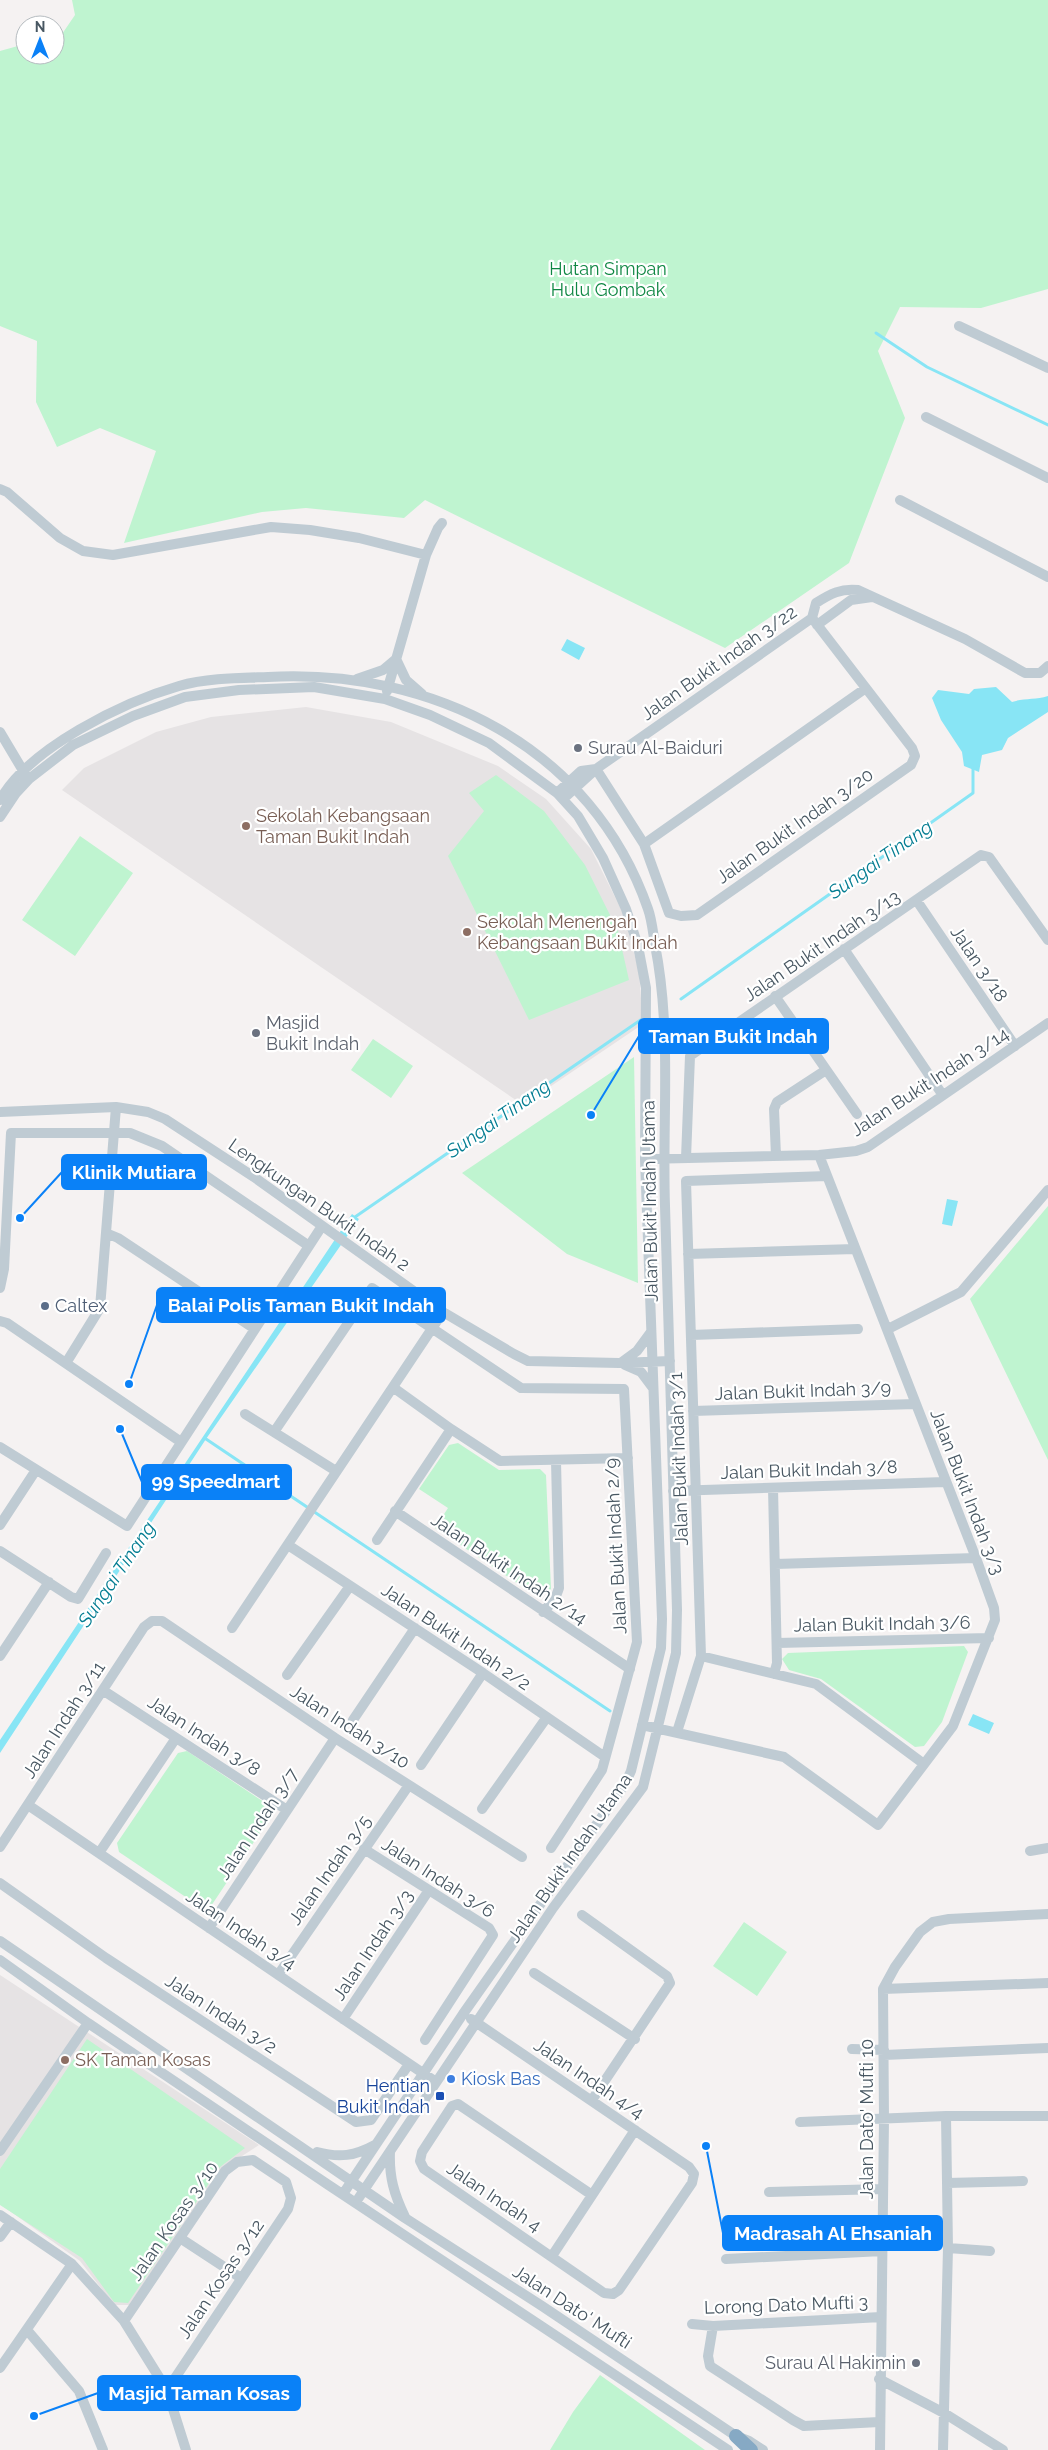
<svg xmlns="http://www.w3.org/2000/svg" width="1048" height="2450" font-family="Raleway,sans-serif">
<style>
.education{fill:#e6e3e4}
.green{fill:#bff4d0}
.water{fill:#88e5f5}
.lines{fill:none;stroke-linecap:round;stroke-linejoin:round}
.stream{stroke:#88e5f5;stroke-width:3}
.minor{stroke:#bfcbd3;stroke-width:10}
.highway{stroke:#86a9c4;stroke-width:14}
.worship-dot{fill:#6b7280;stroke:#fff;stroke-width:2}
.education-dot{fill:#8d6e63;stroke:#fff;stroke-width:2}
.service-dot{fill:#5c6f8a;stroke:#fff;stroke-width:2}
.shop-dot{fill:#3f7fe0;stroke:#fff;stroke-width:2}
.transit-dot{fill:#1a4fb4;stroke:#fff;stroke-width:2}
.labels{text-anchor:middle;stroke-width:4.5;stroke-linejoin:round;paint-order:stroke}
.park-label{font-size:18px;fill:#0f8743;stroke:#fff}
.street-label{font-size:18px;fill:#485762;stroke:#fff}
.worship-label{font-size:18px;fill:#5b616d;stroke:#fff;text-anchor:start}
.education-label{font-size:18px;fill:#785e54;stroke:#fff;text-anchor:start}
.service-label{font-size:18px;fill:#4e5e75;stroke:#fff;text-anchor:start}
.shop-label{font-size:18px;fill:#366cbe;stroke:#fff;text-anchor:start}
.transit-label{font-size:18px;fill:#164399;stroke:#fff;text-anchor:end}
.water-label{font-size:19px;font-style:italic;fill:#047d92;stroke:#fff}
.leader{fill:none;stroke:#0a81f7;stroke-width:2}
.callout-dot{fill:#0a81f7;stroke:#fff;stroke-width:2}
.callout{fill:#0a81f7;stroke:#0a81f7;stroke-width:2}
.callout-label{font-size:19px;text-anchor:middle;font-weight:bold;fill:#fff}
</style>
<rect width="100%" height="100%" fill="#f5f2f2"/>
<path class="education" d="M306 707 391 722 498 766 546 799 591 849 624 915 639 972 643 1024 523 1105 62 790 84 768 156 732 211 717Z
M0 1975 259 2145 222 2169 129 2305H114L80 2261 0 2204Z"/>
<path class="green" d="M72 0H1048V289L981 308 900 307 878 351 905 418 849 563 725 648 425 500 404 518 306 508 262 512 124 543 156 451 100 428 57 447 36 402 37 341 0 326V51L25 44V55H55V36L62 34 75 15Z
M496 775 544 811 585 865 618 931 629 980 529 1020 448 856 484 811 469 793Z
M80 836 133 873 75 956 22 920Z
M373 1039 413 1066 391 1098 351 1070Z
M634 1057 638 1283 567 1254 462 1173Z
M1048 1206V1460L970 1299Z
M458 1443 499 1470 540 1469 546 1475 551 1589 538 1597 435 1528 448 1508 419 1489 449 1445Z
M964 1646 968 1652 942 1722 924 1746 915 1747 821 1679 789 1670 782 1659 788 1653Z
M187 1751 270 1806 272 1815 211 1906 202 1908 119 1852 117 1843 178 1753Z
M744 1922 787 1952 757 1996 713 1966Z
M87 2039 245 2148 220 2167 128 2303 114 2302 82 2258 0 2205V2169Z
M600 2375 705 2450H550L573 2412Z"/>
<path class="water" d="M567 639 585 648 579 660 561 650Z
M996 687 1012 702C1024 698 1035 700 1048 696V712L1008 738 1002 750 982 755 979 772 964 766 962 752 941 720 932 698 938 690 969 694 974 689Z
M947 1199 958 1201 952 1226 942 1224Z
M352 1214 359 1219 206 1439 0 1753V1740Z
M973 1714 994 1723 989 1734 968 1725Z"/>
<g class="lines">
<path class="stream" d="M876 333 927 367 1048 425
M681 999 973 793V766
M355 1217 642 1019
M206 1439 610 1711"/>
<path class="minor" d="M959 326 1048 368
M926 417 1048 478
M0 489 7 492 60 538 83 551 113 555 271 527 310 530 359 538 426 555
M900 500 1048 577
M812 618 816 603C830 594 841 588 858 590L965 639 1025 673H1040L1048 666
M817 625 851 600 872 597
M396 659 406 680 422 694
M357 679 383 670 396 659
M387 691 426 555 438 528 442 523
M0 732 25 774
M596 769 644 844 669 913 681 916 697 915 911 765 915 756 912 748 812 618
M557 793 581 771 596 769
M563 799 596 769 812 618
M0 800C29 748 123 702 179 686 207 678 239 678 268 677 432 668 592 747 648 909 652 920 653 933 655 945 672 1030 662 1120 665 1206 669 1341 673 1475 677 1610L676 1653 643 1787 553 1908 356 2202
M0 817 16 793 29 779 73 745 133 716 185 697 239 690 314 687 385 699 430 715 489 743 557 793 578 816 603 858 626 909 638 946 646 988 645 1159 662 1619 661 1648 631 1771 625 1784 463 2014 343 2194
M644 844 866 688
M917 901 1015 1046
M844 949 942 1094
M775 996 857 1114
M0 1112 116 1107 148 1112 165 1119 254 1177 443 1312 514 1354 528 1361 619 1363 670 1361
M776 1156 774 1109 777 1102 826 1070
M686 1158 690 1056 981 855 989 857 1048 940
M645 1159 819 1155 856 1151 868 1147 1048 1023
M106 1233 118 1238 255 1329
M688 1254 855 1249
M0 1288 4 1269 11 1133H130L162 1146 309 1246
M0 1321 7 1323 181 1442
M888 1329 961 1292 1048 1190
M691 1335 858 1329
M622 1362 637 1351 651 1332
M66 1363 100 1308 116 1107
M625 1365 641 1372 653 1388
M394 1388 451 1429 500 1461 628 1458
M693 1411 915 1404
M245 1414 336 1471
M274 1432 372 1288 521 1388 624 1389 637 1642 602 1770 551 1848
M0 1447 127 1526 322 1226
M773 1488 777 1663 774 1674
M673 1491 945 1482
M395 1511 630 1669
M0 1525 36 1470
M377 1540 451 1429
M288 1545 483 1673 605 1757
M0 1551 71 1597 78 1599 106 1553
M775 1564 976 1558
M543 1612 555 1599 559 1588 556 1461
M232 1628 443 1312
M777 1643 989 1638
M0 1656 49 1582
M701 1656 816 1684 924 1764
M287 1675 350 1586
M104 1691 287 1810
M353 1720 415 1628
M642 1725 784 1757 878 1825 953 1726 995 1620 994 1608 976 1558 819 1155
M677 1732 701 1656 686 1181 827 1176
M421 1765 483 1673
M28 1805 436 2082
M482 1809 547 1717
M0 1847 144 1627 152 1621H162L335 1738 522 1857
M364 1849 489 1928 493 1935 425 2040
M1030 1851 1048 1848
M99 1853 176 1738
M0 1883 106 1958 356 2122 371 2120 409 2064
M582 1915 667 1976 670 1983 592 2100
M209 1928 335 1738
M0 1941 405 2218 542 2306 736 2436 749 2441 763 2450
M0 1960 88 2023 327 2184 728 2450
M534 1973 635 2039
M278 1975 409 1785
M883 1989 1048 1983
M343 2019 429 1890
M471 2019 689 2167 694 2174 692 2183 619 2290 613 2294 604 2293 424 2169 420 2161 422 2152 452 2106 458 2104 592 2195
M852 2049 884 2050
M884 2055 1048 2048
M800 2122 946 2116H1048
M0 2151 88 2023
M317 2152C339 2158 355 2156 375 2145
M390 2152C389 2177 394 2194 405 2217
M947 2183 1023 2181
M769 2192 883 2189
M0 2215 72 2264 124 2321 167 2390 186 2450
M0 2237 11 2222
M180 2238 241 2278
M948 2248 990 2251
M552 2256 635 2130
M726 2259 882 2251
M124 2321 225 2171 237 2162 253 2160 286 2182 291 2198 288 2209 167 2390
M692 2324 713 2326 881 2317
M713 2326 708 2356 710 2366 793 2420 804 2426 879 2422
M27 2330 79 2391 103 2450
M0 2368 72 2264
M879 2379 944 2413 1003 2450
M880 2450 884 2119 883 1989 895 1967 920 1932 933 1922 949 1919 1048 1914
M943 2450 948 2248 946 2116"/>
<path class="highway" d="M736 2436 751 2450"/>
</g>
<g class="worship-dot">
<circle cx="578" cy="748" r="5"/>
<circle cx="256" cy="1033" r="5"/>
<circle cx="916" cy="2363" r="5"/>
</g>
<g class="education-dot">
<circle cx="246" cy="826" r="5"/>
<circle cx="467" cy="932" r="5"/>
<circle cx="65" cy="2060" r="5"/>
</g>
<circle class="service-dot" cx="45" cy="1306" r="5"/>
<circle class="shop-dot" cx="451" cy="2079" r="5"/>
<rect class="transit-dot" x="435" y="2091" width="10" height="10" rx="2.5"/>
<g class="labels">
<g class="park-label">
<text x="608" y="275">Hutan Simpan<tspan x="608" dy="21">Hulu Gombak</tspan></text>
</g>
<g class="street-label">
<text transform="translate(719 663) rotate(-35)" y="6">Jalan Bukit Indah 3/22</text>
<text transform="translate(795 826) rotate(-35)" y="6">Jalan Bukit Indah 3/20</text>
<text transform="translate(822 946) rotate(-34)" y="6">Jalan Bukit Indah 3/13</text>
<text transform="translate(979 964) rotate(56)" y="6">Jalan 3/18</text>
<text transform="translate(930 1082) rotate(-33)" y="6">Jalan Bukit Indah 3/14</text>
<text transform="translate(650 1201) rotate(-91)" y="6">Jalan Bukit Indah Utama</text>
<text transform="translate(319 1205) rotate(35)" y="6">Lengkungan Bukit Indah 2</text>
<text transform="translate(803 1391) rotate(-2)" y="6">Jalan Bukit Indah 3/9</text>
<text transform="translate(679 1459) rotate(-92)" y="6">Jalan Bukit Indah 3/1</text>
<text transform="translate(809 1470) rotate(-2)" y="6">Jalan Bukit Indah 3/8</text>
<text transform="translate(967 1492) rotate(69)" y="6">Jalan Bukit Indah 3/3</text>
<text transform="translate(616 1546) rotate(-93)" y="6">Jalan Bukit Indah 2/9</text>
<text transform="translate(509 1569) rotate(34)" y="6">Jalan Bukit Indah 2/14</text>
<text transform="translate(882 1624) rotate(-1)" y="6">Jalan Bukit Indah 3/6</text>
<text transform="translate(456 1637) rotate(34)" y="6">Jalan Bukit Indah 2/2</text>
<text transform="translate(64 1720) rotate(-57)" y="6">Jalan Indah 3/11</text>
<text transform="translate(350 1727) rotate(33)" y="6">Jalan Indah 3/10</text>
<text transform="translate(204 1736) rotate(33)" y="6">Jalan Indah 3/8</text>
<text transform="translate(258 1824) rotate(-56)" y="6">Jalan Indah 3/7</text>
<text transform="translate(570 1858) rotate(-55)" y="6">Jalan Bukit Indah Utama</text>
<text transform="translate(330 1870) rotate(-55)" y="6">Jalan Indah 3/5</text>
<text transform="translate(438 1878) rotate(33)" y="6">Jalan Indah 3/6</text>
<text transform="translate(241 1930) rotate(34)" y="6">Jalan Indah 3/4</text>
<text transform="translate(373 1945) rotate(-56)" y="6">Jalan Indah 3/3</text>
<text transform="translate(221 2014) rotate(33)" y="6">Jalan Indah 3/2</text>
<text transform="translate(589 2079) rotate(34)" y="6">Jalan Indah 4/4</text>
<text transform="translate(867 2119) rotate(-90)" y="6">Jalan Dato' Mufti 10</text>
<text transform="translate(494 2197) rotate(34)" y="6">Jalan Indah 4</text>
<text transform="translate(174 2221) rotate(-55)" y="6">Jalan Kosas 3/10</text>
<text transform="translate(221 2279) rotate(-56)" y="6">Jalan Kosas 3/12</text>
<text transform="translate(786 2305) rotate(-2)" y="6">Lorong Dato Mufti 3</text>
<text transform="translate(572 2307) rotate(33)" y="6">Jalan Dato' Mufti</text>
</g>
<g class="worship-label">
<text x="588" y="754">Surau Al-Baiduri</text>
<text x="266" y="1029">Masjid<tspan x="266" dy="21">Bukit Indah</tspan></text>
<text x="906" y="2369" text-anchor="end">Surau Al Hakimin</text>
</g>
<g class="education-label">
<text x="256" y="822">Sekolah Kebangsaan<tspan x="256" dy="21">Taman Bukit Indah</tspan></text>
<text x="477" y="928">Sekolah Menengah<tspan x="477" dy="21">Kebangsaan Bukit Indah</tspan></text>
<text x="75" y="2066">SK Taman Kosas</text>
</g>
<g class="service-label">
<text x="55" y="1312">Caltex</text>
</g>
<g class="shop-label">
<text x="461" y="2085">Kiosk Bas</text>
</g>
<g class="transit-label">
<text x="430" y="2092">Hentian<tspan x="430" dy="21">Bukit Indah</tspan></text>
</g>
<g class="water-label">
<text transform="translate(880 859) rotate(-35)" y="7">Sungai Tinang</text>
<text transform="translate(498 1118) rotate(-35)" y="7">Sungai Tinang</text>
<text transform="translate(116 1574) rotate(-56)" y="7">Sungai Tinang</text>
</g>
</g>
<path class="leader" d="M591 1115L639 1036M20 1218L62 1172M129 1384L157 1305M120 1429L142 1482M706 2146L723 2233M34 2416L98 2393"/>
<g class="callout-dot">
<circle cx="591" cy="1115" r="5"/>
<circle cx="20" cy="1218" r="5"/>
<circle cx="129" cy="1384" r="5"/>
<circle cx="120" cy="1429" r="5"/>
<circle cx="706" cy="2146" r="5"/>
<circle cx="34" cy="2416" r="5"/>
</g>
<g class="callout">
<rect x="639" y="1019" width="189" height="34" rx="5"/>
<rect x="62" y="1155" width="144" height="34" rx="5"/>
<rect x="157" y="1288" width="288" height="34" rx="5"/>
<rect x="142" y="1465" width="149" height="34" rx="5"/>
<rect x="723" y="2216" width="219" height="34" rx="5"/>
<rect x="98" y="2376" width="202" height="34" rx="5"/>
</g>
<g class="callout-label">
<text x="733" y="1043">Taman Bukit Indah</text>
<text x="134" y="1179">Klinik Mutiara</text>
<text x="301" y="1312">Balai Polis Taman Bukit Indah</text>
<text x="216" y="1488">99 Speedmart</text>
<text x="833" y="2240">Madrasah Al Ehsaniah</text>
<text x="199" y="2400">Masjid Taman Kosas</text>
</g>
<g transform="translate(40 40)"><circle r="24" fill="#ffffff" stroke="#b6bcc0"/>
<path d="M0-4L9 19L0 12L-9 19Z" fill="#0a81f7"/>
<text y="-8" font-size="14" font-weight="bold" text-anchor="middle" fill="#485762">N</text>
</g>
</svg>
